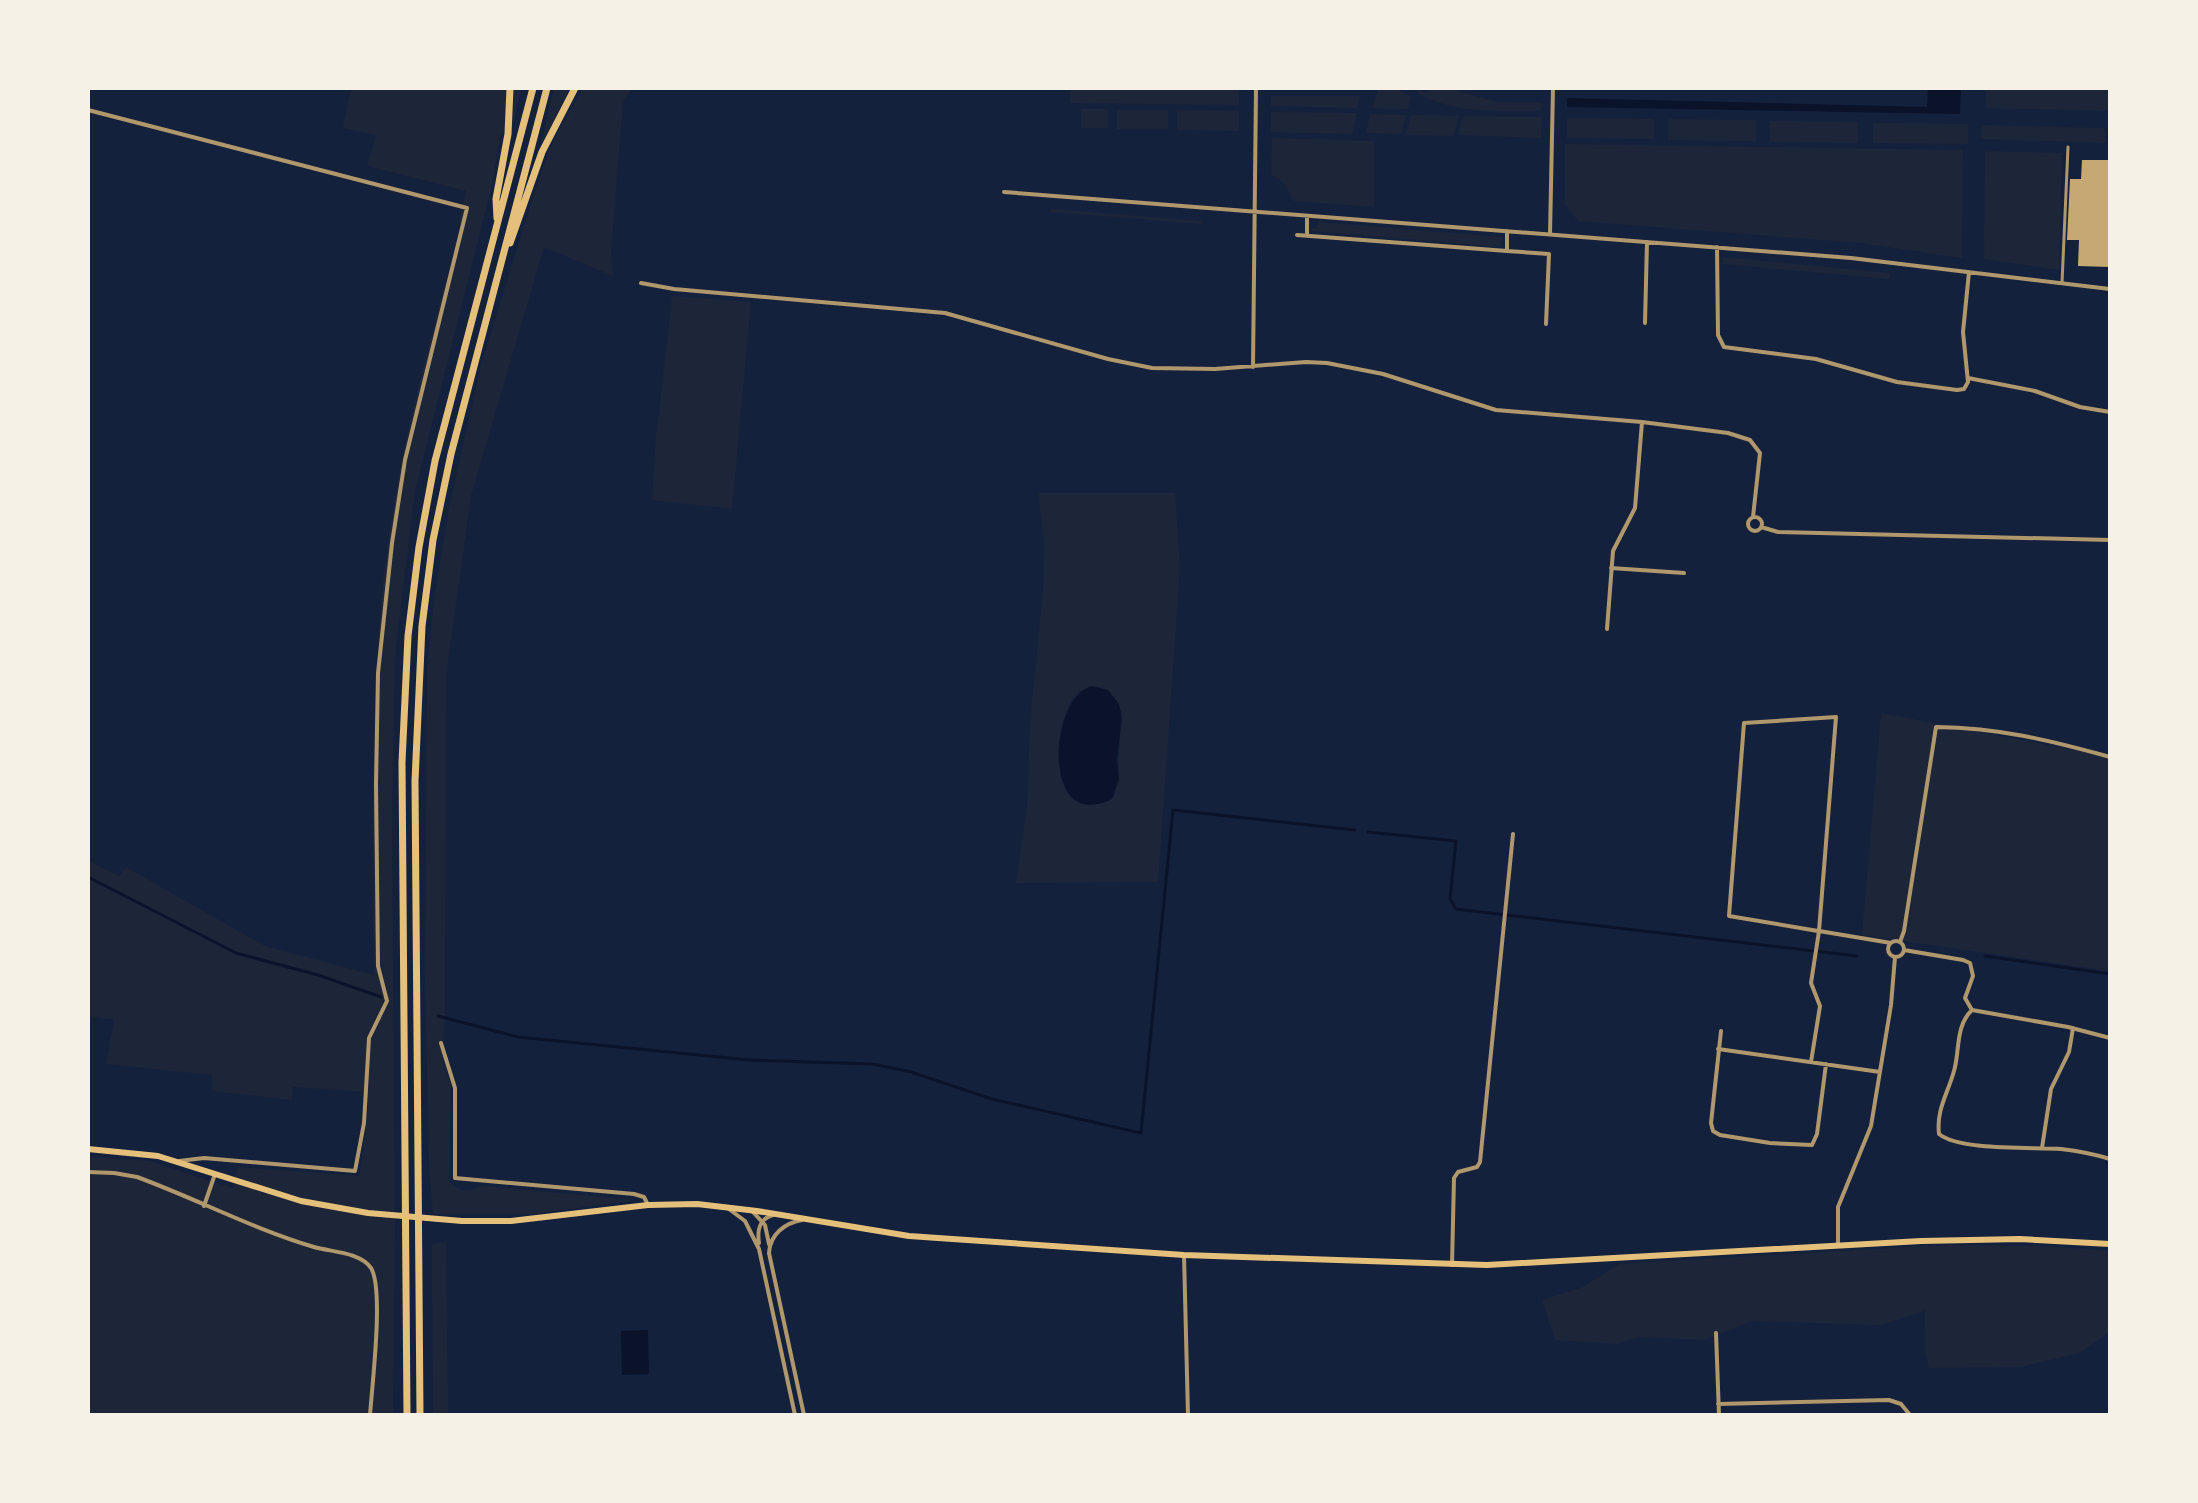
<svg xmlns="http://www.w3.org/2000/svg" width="2198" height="1503" font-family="'Alegreya Sans',sans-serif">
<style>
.green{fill:#1d2539;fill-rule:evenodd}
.water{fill:#0b132b}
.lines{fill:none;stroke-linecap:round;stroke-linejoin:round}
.stream{stroke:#0b132b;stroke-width:3}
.building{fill:#c6a872}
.pedestrian{stroke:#b1986c;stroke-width:3}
.minor{stroke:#b1986c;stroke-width:4}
.secondary{stroke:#e5c07b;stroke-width:6}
.trunk{stroke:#e5c07b;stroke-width:7}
</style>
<rect width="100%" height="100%" fill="#14213d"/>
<path class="green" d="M351 88H522L513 125 500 135 493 181 415 491 395 654 392 824 395 1232 393 1415H88V1156L149 1161 233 1188 238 1167 359 1176 367 1121 368 1092 293 1087 292 1100 212 1091V1075L106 1064 114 1020 88 1016V861L119 876 126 867 265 946 374 975C373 833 369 691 387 550 401 440 432 332 461 225L459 221 466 191 367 166 376 135 343 128Z
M554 88H570L541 145Z
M583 88H632L623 102 611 253 613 276 544 247 471 496 446 675 445 1015 442 1059 451 1085 449 1180C459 1195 469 1190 484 1186L636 1200 534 1214H433L429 1166 425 982 427 668 434 599 449 508 481 365 537 184 555 137Z
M1070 88H1239V105L1070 103Z
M1379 88H1394L1411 96 1408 109 1372 108Z
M1428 88 1444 90 1446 88 1498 102 1542 103 1541 111C1500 111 1454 114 1417 93L1418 90 1427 93Z
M1986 88H2110V111L1986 108Z
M1271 96H1360L1357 108 1271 106Z
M1081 109H1108V128H1081Z
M1117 110H1168V129H1117Z
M1177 110 1239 111V131L1177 130Z
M1271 112 1357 113 1352 134 1271 132Z
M1370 114 1406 115 1401 134 1366 133Z
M1411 115 1458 116H1459L1453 136 1406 135Z
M1463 116 1542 117 1541 138 1458 135Z
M1567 118 1654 119V139L1567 138Z
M1668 119 1756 120V141L1668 140Z
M1770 121 1858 122V143L1770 142Z
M1873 123 1968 124V144L1873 143Z
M1982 125 2104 128 2107 143 1981 139Z
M1272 138 1374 141V207L1294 201 1284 183 1271 174Z
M1565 144 1963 150 1962 258 1860 243 1578 221 1565 204Z
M1985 151 2062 153 2059 270 1984 259Z
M1051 209 1203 221 1202 224 1050 212Z
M1318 222 1502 237 1501 247 1312 231V228H1317Z
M1723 257 1891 273 1889 279 1723 264Z
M672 296 751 302 732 509 652 500 656 438Z
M1038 493H1175L1180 568 1158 882 1016 883 1027 806 1030 722 1043 590 1044 542ZM1103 687 1114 697 1121 711 1118 777 1114 796 1108 801 1073 800C1052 782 1057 709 1078 693 1085 688 1095 688 1103 687Z
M1881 713 2110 757V971L1862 935Z
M446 1242 448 1415H433L432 1244Z
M1942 1245 2045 1246 2110 1251V1332L2079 1353 2020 1367 1929 1368 1924 1349 1925 1311 1881 1325 1752 1321 1704 1340 1638 1337 1618 1344 1555 1340 1542 1300 1583 1287 1619 1264Z"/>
<path class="water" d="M1928 88H1961L1960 114 1567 107V98L1927 107Z
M1092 686 1108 690 1119 704 1122 719 1117 759 1119 779 1112 799C1041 835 1048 697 1092 686Z
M648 1330 649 1374 622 1375 621 1331Z"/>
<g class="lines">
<path class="stream" d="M1368 832 1456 841 1450 899 1456 909 1857 956
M88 877 236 953 318 975 381 997
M1985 956 2110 974
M438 1016 518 1037 749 1060 873 1064 911 1072 992 1099 1141 1133 1173 810 1355 830"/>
</g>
<path class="building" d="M2082 160H2110V267L2078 266 2079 240H2067L2070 179H2081Z"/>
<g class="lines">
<path class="pedestrian" d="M2062 283 2068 147"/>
<path class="minor" d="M88 110 467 208 405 460 392 543 378 673 376 785 378 966 387 1001 369 1038 364 1123 355 1171 204 1158 179 1161
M1004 192 1851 258 2110 289
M1507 231V251L1549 254 1546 324
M1550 234 1553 88
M1297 235 1507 251
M1307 236V216
M1717 247 1718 335 1724 347 1816 359 1897 382 1957 390 1964 389 1968 382 1963 332 1969 272
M641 283 674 289 945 313 1108 359 1152 368 1215 369 1306 362 1327 363 1383 374 1496 410 1642 422 1728 433 1750 440 1760 453 1753 517
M1645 323 1647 242
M1253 367 1256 88
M1968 378 2035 391 2080 407 2110 412
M1748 524a7 7 0 1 1 14 0a7 7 0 1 1-14 0Z
M1761 527 1778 532 2110 540
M1611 568 1684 573
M1607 629 1613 551 1635 508 1642 422
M1888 949a8 8 0 1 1 16 0a8 8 0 1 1-16 0Z
M1900 942 1904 931 1936 727C2001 728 2048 740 2110 757
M1904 950 1963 960 1970 963 1973 976 1965 998 1972 1010 2068 1027 2110 1038
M1972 1010C1955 1026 1960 1051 1954 1071 1948 1093 1936 1110 1939 1134 1960 1151 2032 1147 2061 1149 2078 1151 2094 1154 2110 1159
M1721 1031 1711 1123 1713 1131 1720 1135 1770 1143 1812 1145 1817 1134 1826 1064
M441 1043 455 1088V1178L634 1194 644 1197 648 1205
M1718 1049 1880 1072
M1811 1062 1820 1006 1811 983 1819 931 1836 717 1744 723 1729 916 1818 931H1819L1891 943
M2042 1148 2051 1089 2069 1052 2073 1028
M88 1172 114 1173 137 1177C197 1199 253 1229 314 1247 331 1252 360 1252 371 1268 384 1289 372 1386 370 1415
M204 1206 215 1174
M729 1209 745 1221 759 1249 795 1415
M752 1211 765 1225 769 1244
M802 1220C785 1223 770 1234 769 1253L804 1415
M759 1243C757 1230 759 1219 773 1215
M1838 1245V1207L1871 1126 1891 1005 1895 957
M1184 1255 1188 1415
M1452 1265 1454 1178 1458 1172 1477 1167 1480 1162 1513 834
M1716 1333 1719 1415
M1718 1404 1889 1400 1901 1404 1910 1415"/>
<path class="secondary" d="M88 1149 158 1156 301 1201 368 1213 462 1221H511L648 1205 697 1204 757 1211 909 1236 1184 1255 1487 1265 1921 1241 2020 1239 2110 1244"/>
<path class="trunk" d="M497 218 496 199 508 134 510 88
M510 243 542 152 575 88
M407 1415 402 762 408 636 419 547 435 461 533 88
M420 1415 415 781 422 626 433 540 451 454 547 88"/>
</g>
<rect width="2198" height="1503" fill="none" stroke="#f6f1e7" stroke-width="180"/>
</svg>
